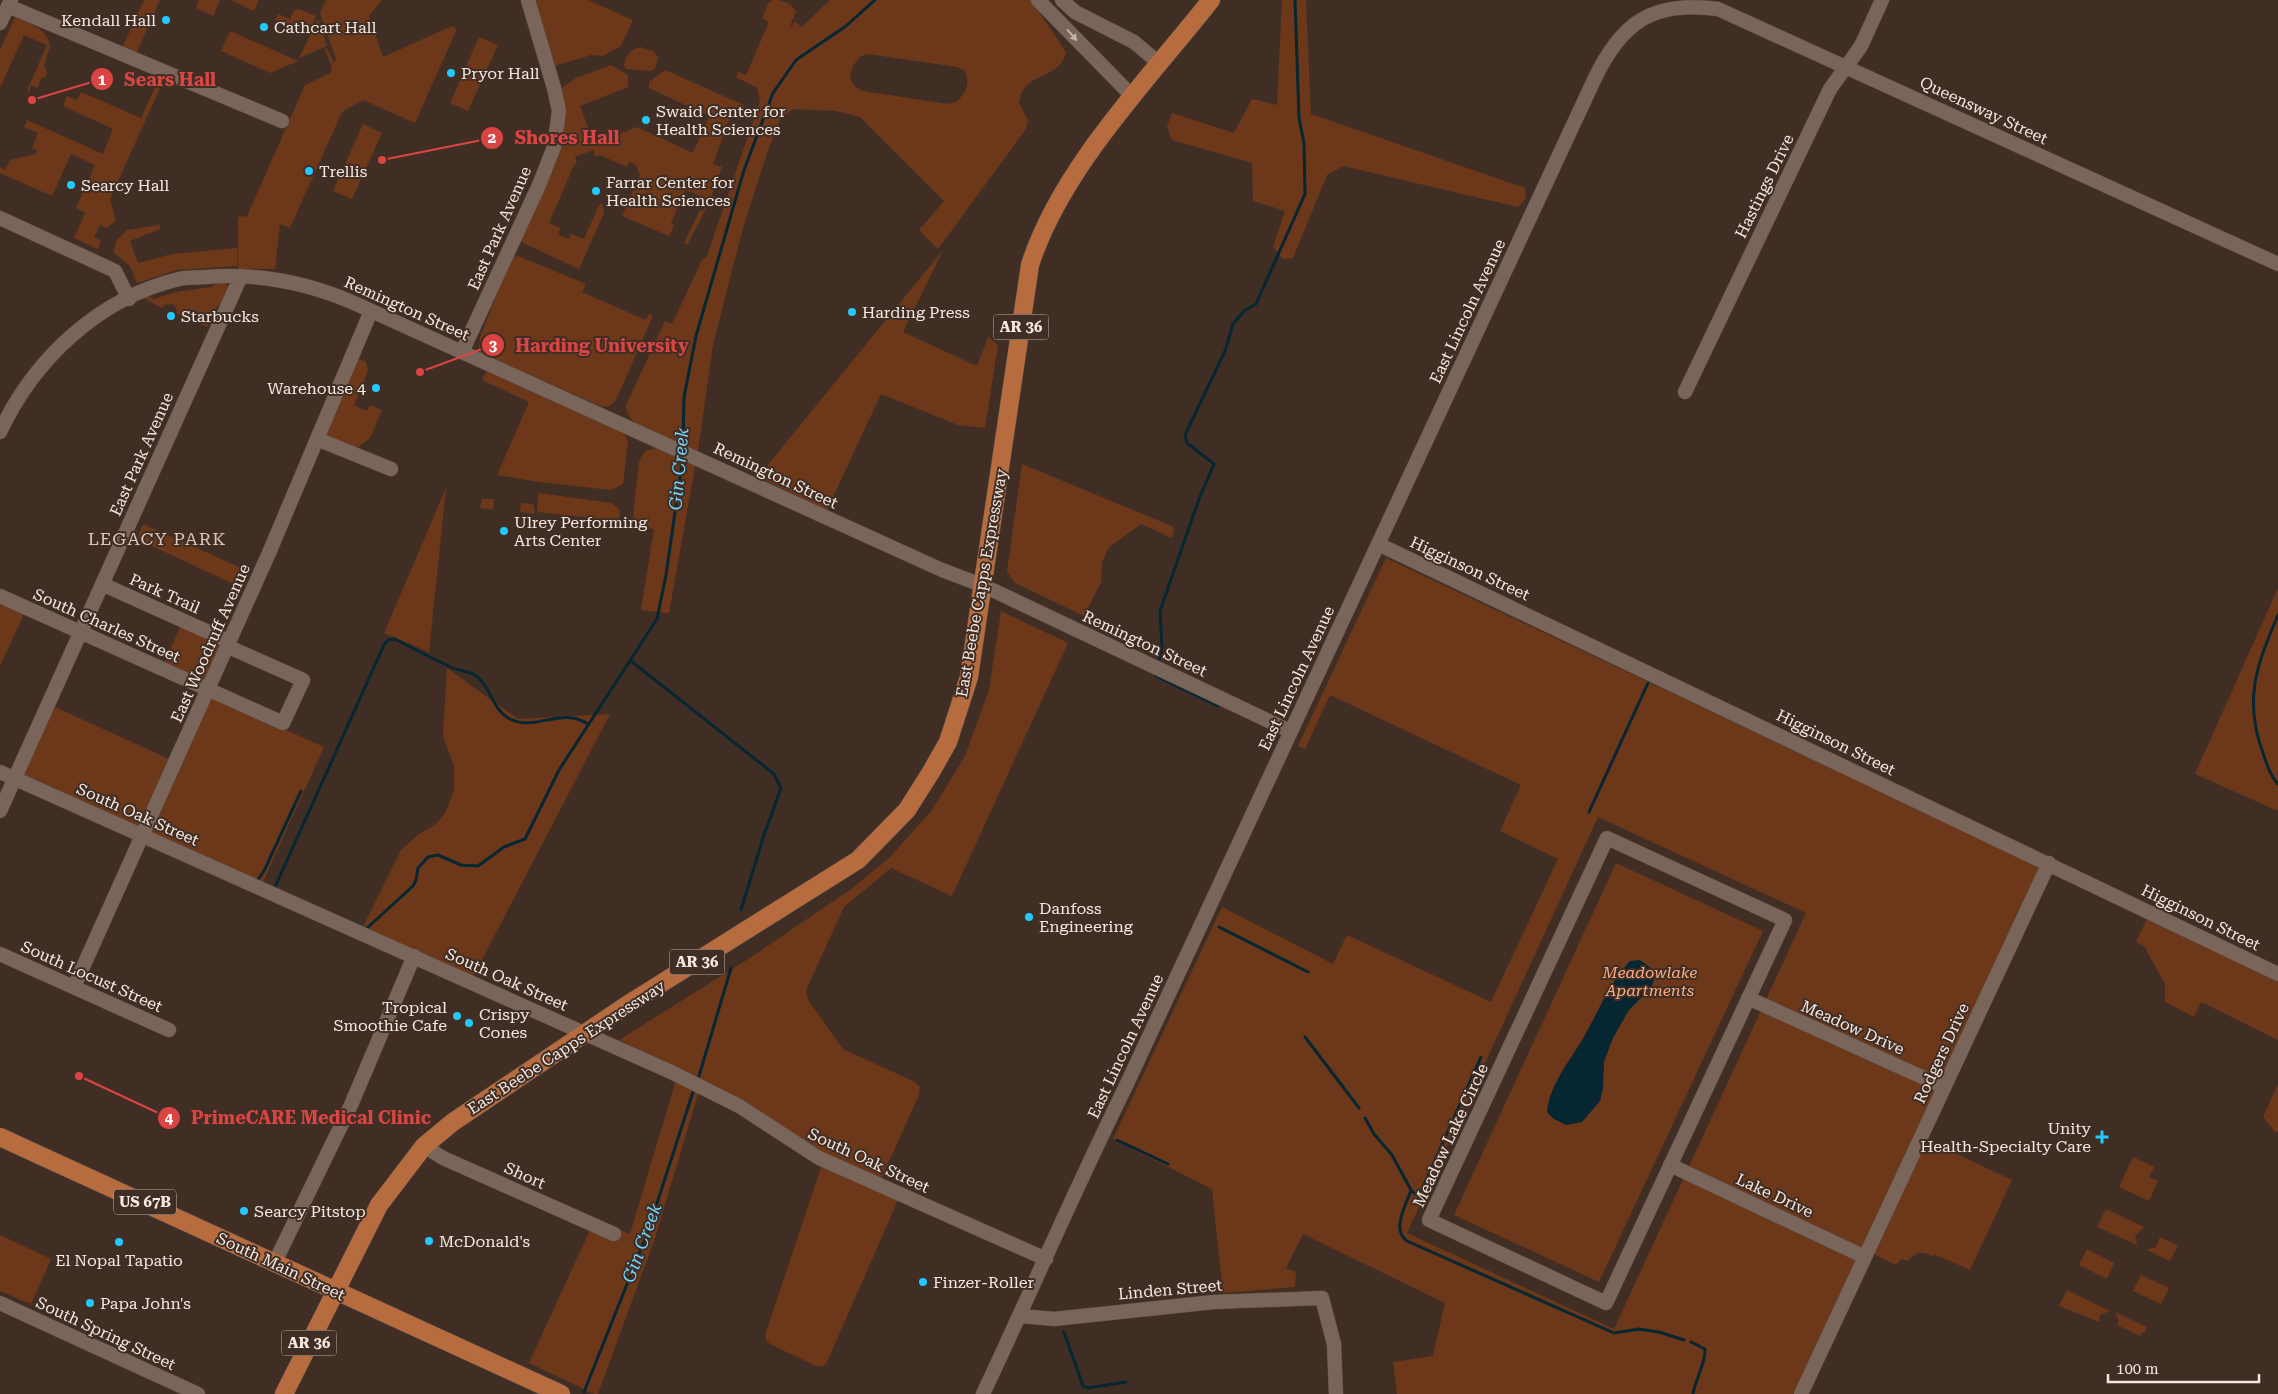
<svg xmlns="http://www.w3.org/2000/svg" width="2278" height="1394" font-family="'Roboto Serif',serif">
<style>
.green{fill:#6d381a;fill-rule:evenodd}
.water{fill:#062632}
.lines{fill:none;stroke-linecap:round;stroke-linejoin:round}
.stream{stroke:#062632;stroke-width:3}
.minor-casing{stroke:#5c4d44;stroke-width:15}
.major-casing{stroke:#5c4d44;stroke-width:19}
.minor{stroke:#7a655b;stroke-width:14}
.major{stroke:#b66c3f;stroke-width:18}
.oneway{fill:#c3b4ab}
.poi-dot{fill:#22c9fe;stroke:#402e25;stroke-width:2}
.labels{text-anchor:middle;stroke-width:4;stroke-linejoin:round;paint-order:stroke}
.shield{fill:#402e25;stroke:#beb0a9;stroke-width:1}
.shield-label{font-size:15px;font-weight:bold;fill:#f4e8e1}
.poi-label{font-size:16px;fill:#f4e8e1;stroke:#402e25;text-anchor:start}
.street-label{font-size:16px;fill:#f4e8e1;stroke:#402e25}
.park-label{font-size:16px;font-style:italic;fill:#fcad83;stroke:#402e25}
.water-label{font-size:18px;font-style:italic;fill:#73d6fe;stroke:#402e25}
.neighbourhood-label{font-size:18px;letter-spacing:1px;fill:#ddc5ba;stroke:#402e25}
.leader{fill:none;stroke:#da4544;stroke-width:2}
.callout-dot{fill:#da4544;stroke:#402e25;stroke-width:2}
.mark-label{font-size:15px;text-anchor:middle;font-weight:bold;fill:#fff}
.callout-label{font-size:18px;text-anchor:middle;font-weight:bold;fill:#da4544;stroke:#402e25;stroke-width:4;stroke-linejoin:round;paint-order:stroke}
</style>
<rect width="100%" height="100%" fill="#402e25"/>
<path class="green" d="M144 0H160L136 54 122 48Z
M199 0H220L213 16 196 8Z
M231 0H259L254 11Z
M326 0H382L369 16 383 57 452 26 457 29 415 123 363 100 342 112 290 228 280 224 275 269H238V217L247 216 305 85 330 73 332 67 325 49 327 48 334 63 336 59 320 13Z
M535 0H588L633 20 621 46 603 56 591 55 555 66Z
M773 0C783 0 791 2 796 12L789 28 795 22 802 27 830 0H1031L1066 52C1059 82 1023 70 1019 103L1028 120 1026 129 938 249 919 230 944 201 860 117 836 111 793 109 780 119 765 159 743 228 713 345 699 444 669 613 641 610 654 529 632 527 639 462 645 451 657 448 665 451 667 438C651 430 626 425 626 405L665 321 672 324 702 260 707 256 760 101 757 88 736 77 738 72 746 75 769 22 762 18 769 2ZM868 54 957 67 964 70C971 83 966 93 956 102L948 104 863 91C844 83 849 68 861 56Z
M1282 0H1306L1311 114 1525 188 1526 198 1518 207 1343 166 1327 175 1293 258 1283 259 1273 247 1285 211 1253 201 1252 163 1172 140 1167 126 1172 113 1234 133 1252 99 1277 105Z
M299 9 316 16 308 35 275 20 278 14 290 19 294 11Z
M15 17C29 24 47 28 50 46L44 66 47 73 45 78 42 77 37 88 31 85 29 92 27 91 47 45 24 35 0 88V50Z
M318 19 327 46 299 58Z
M230 31 298 61 270 73 221 51Z
M479 37 498 45 468 111 450 103Z
M640 47 653 51 658 57 655 69 650 71 626 69 624 65C625 56 631 49 640 47Z
M611 65 628 75V87L580 106 594 144 637 127 693 153 709 116 649 88V82L665 70 744 105 742 112 733 109 713 164 722 167C713 195 701 220 687 245L684 243 700 210 703 211 708 199 685 190 671 223 674 226 669 236 622 216 640 175 635 164 629 162 627 167 600 155 596 157 593 150 575 157 577 163 574 165 549 223 560 228 558 235 569 239 571 234 584 239 599 205 602 203 604 213 579 269 523 243 521 239 547 177 562 88 576 78Z
M160 77 164 79 110 199 116 221 106 228 100 225 94 237 101 241 98 249 74 238 85 213 76 208 95 165 71 154 52 196 0 173V167L5 170 10 160 35 154 37 150 32 148 38 133 24 127 27 120 103 154 113 129 63 106 67 96 77 100 81 92 141 118Z
M363 124 382 133 352 199 333 191Z
M160 225V229L130 241 138 263 172 254 237 248V266L177 270 137 283 130 266 113 252 117 240 127 230Z
M943 250 903 332 977 366 988 337 998 345 985 428 958 425 881 394 827 510 758 477Z
M518 256 586 284 582 292 646 320 649 314 653 316 616 400 610 406 603 407 483 354 479 350 480 337 509 263 513 257Z
M216 283H225L229 286 225 302 217 306 207 327 177 314 176 307 173 304 164 305 162 308 143 298 148 296 154 299 176 292 212 287Z
M358 358 366 362 368 371 354 405 367 411 370 405 382 410 370 438 354 450 322 436Z
M487 370 622 430 628 441 623 484 611 490 539 482 497 475 529 402 482 380Z
M1022 464 1174 527 1172 538 1141 524 1109 547 1102 562 1101 582 1084 616 1015 583 1007 572Z
M446 488 429 652 384 633Z
M538 493 612 503 620 510 619 521 537 512Z
M482 499H494L493 509 480 508Z
M521 503 533 504 535 514 520 512Z
M143 524 248 571 240 587 137 539Z
M1386 558 2040 867 1793 1394H1397L1393 1362 1433 1356 1445 1303 1303 1234 1286 1268 1296 1272 1295 1287 1223 1293 1212 1189 1113 1139 1222 907 1333 964 1347 935 1491 1002 1558 859 1500 831 1521 785 1330 695 1305 749 1298 746ZM1598 817 1806 913 1614 1329 1407 1233Z
M2278 588V811L2195 774Z
M0 603 24 614 0 666Z
M1001 611 1068 643 952 896 891 868 844 907 806 990 808 1000 843 1049 915 1082 920 1087 919 1095 881 1179 826 1154 737 1097 702 1081 655 1238 598 1394H594L529 1363 590 1230 618 1229 630 1234 679 1070 619 1040 753 956 854 887 891 856 932 810 965 756 989 690Z
M181 625 223 644 205 684 163 666Z
M447 668 518 719 610 714 473 977 370 933 364 925 401 850 419 834 436 824 445 813 454 791V766L443 736Z
M210 696 324 747 262 884 149 832Z
M55 707 169 759 137 829 23 776Z
M1616 863 1763 931 1599 1282 1454 1215Z
M2147 919 2278 981V1040L2201 1002 2194 1017 2165 1002V984L2144 946 2136 942Z
M2278 1084V1131L2276 1133 2263 1117Z
M1925 1139 2012 1180 1970 1270 1934 1254 1933 1256C1922 1251 1916 1251 1908 1261L1902 1259 1895 1265 1872 1253Z
M2133 1157 2154 1167 2149 1177 2158 1181 2149 1201 2119 1187Z
M821 1167 898 1200 827 1362 823 1366H816L770 1344 766 1340V1332Z
M2106 1209 2144 1227 2135 1236 2137 1245 2097 1227Z
M0 1235 51 1259 31 1304 0 1291Z
M2160 1237 2178 1246 2170 1261 2147 1250 2156 1247Z
M2087 1249 2114 1263 2107 1279 2079 1265Z
M2141 1275 2169 1288 2161 1304 2133 1291Z
M2067 1290 2110 1311 2100 1315 2099 1322 2059 1306Z
M2115 1312 2147 1327 2144 1333 2142 1332 2140 1336 2117 1325 2119 1321Z"/>
<path class="water" d="M1640 960 1652 969 1655 977 1651 988 1629 1010 1613 1038 1604 1062 1603 1089 1600 1101 1582 1122 1566 1125 1554 1119 1547 1112C1550 1082 1572 1059 1586 1033 1600 1008 1610 982 1630 961Z"/>
<g class="lines">
<path class="stream" d="M503 211 512 215
M683 447 684 397 696 336 744 170 773 93 796 60 846 26 875 0
M2278 615C2257 664 2243 700 2263 753 2267 765 2270 775 2278 784
M1159 659 1162 647 1160 611 1199 499 1214 464 1187 443 1185 435 1225 351 1233 324 1244 311 1256 304 1305 194 1304 143 1299 118 1295 0
M631 661 774 774 781 788 763 838 741 910
M1156 676 1218 706
M1589 812 1648 683
M257 881 264 871 301 791
M275 887 384 645 388 640 395 639C414 649 433 659 453 668 460 671 469 671 475 675 491 686 492 710 510 719 536 732 562 706 588 724
M1219 927 1308 972
M366 929 413 886 416 880 418 868 428 857 438 855 461 865 478 866 504 847 525 839 559 770 657 619 666 575 683 456
M1305 1037 1359 1108
M699 1076 731 968
M1365 1118 1374 1134 1392 1155 1411 1190 1415 1194H1420L1481 1057
M1117 1140 1168 1164
M1411 1190C1406 1205 1391 1230 1407 1241L1614 1333 1639 1329 1659 1332 1684 1340
M1064 1332 1083 1386 1088 1388 1126 1382
M1691 1342 1705 1349C1706 1363 1695 1380 1693 1394
M584 1392 647 1234 693 1092"/>
<defs>
<path id="minor" d="M1038 0 1133 97
M1062 0 1075 12 1134 42 1160 64
M8 6 282 121
M0 23 11 0
M0 218 115 271 129 299
M462 352 539 185 554 147 559 111 554 88 528 0
M1685 392 1830 89 1861 46 1882 0
M0 432C34 359 99 298 179 279 188 277 197 278 206 277 258 273 306 282 354 303L942 570 984 586 1290 731
M317 439 391 469
M1378 544 2278 974
M0 596 283 723 303 680 231 648 226 640 102 584
M0 772 671 1072 739 1106 819 1158 1046 1259
M0 811 241 276
M1607 838 1785 920 1606 1303 1429 1220Z
M0 954 169 1030
M74 987 269 553 371 311
M1748 998 1944 1087
M424 1146 443 1158 614 1234
M1670 1165 1865 1257
M275 1262 351 1105 414 956
M0 1303 198 1394
M1021 1316 1054 1319 1214 1302 1322 1298 1334 1344 1336 1394
M983 1394C1031 1292 1075 1189 1125 1088L1594 80C1621 23 1652 0 1718 9L2278 264
M1801 1394 2049 863"/>
<path id="major" d="M0 1137 561 1394
M284 1394 379 1205 424 1146 453 1122 630 1003 858 860 907 810 931 772 948 742 969 677 1030 265C1061 168 1148 80 1211 0"/>
</defs>
<use href="#minor" class="minor-casing"/>
<use href="#major" class="major-casing"/>
<use href="#minor" class="minor"/>
<use href="#major" class="major"/>
</g>
<defs><path id="oneway-solid" d="M-6-.8H1V-3.2L6.5 0L1 3.2V.8H-6Z" transform="scale(1.25)"/></defs>
<use class="oneway" href="#oneway-solid" transform="translate(1072 35) rotate(49)"/>
<g class="poi-dot">
<circle cx="166" cy="20" r="5"/>
<circle cx="264" cy="27" r="5"/>
<circle cx="451" cy="73" r="5"/>
<circle cx="646" cy="120" r="5"/>
<circle cx="309" cy="171" r="5"/>
<circle cx="71" cy="185" r="5"/>
<circle cx="596" cy="191" r="5"/>
<circle cx="852" cy="312" r="5"/>
<circle cx="171" cy="316" r="5"/>
<circle cx="376" cy="388" r="5"/>
<circle cx="504" cy="531" r="5"/>
<circle cx="1029" cy="917" r="5"/>
<circle cx="457" cy="1016" r="5"/>
<circle cx="469" cy="1023" r="5"/>
<path d="M2099.5 1129.5h5v5h5v5h-5v5h-5v-5h-5v-5h5z"/>
<circle cx="244" cy="1211" r="5"/>
<circle cx="429" cy="1241" r="5"/>
<circle cx="119" cy="1242" r="5"/>
<circle cx="923" cy="1282" r="5"/>
<circle cx="90" cy="1303" r="5"/>
</g>
<g class="labels">
<g class="shield">
<rect x="993.5" y="314.5" width="55" height="25" rx="4"/>
<rect x="669.5" y="949.5" width="55" height="25" rx="4"/>
<rect x="114" y="1189.5" width="62" height="25" rx="4"/>
<rect x="281.5" y="1330.5" width="55" height="25" rx="4"/>
</g>
<g class="shield-label">
<text x="1021" y="332">AR 36</text>
<text x="697" y="967">AR 36</text>
<text x="145" y="1207">US 67B</text>
<text x="309" y="1348">AR 36</text>
</g>
<g class="poi-label">
<text x="156" y="26" text-anchor="end">Kendall Hall</text>
<text x="274" y="33">Cathcart Hall</text>
<text x="461" y="79">Pryor Hall</text>
<text x="656" y="117">Swaid Center for<tspan x="656" dy="18">Health Sciences</tspan></text>
<text x="319" y="177">Trellis</text>
<text x="606" y="188">Farrar Center for<tspan x="606" dy="18">Health Sciences</tspan></text>
<text x="81" y="191">Searcy Hall</text>
<text x="862" y="318">Harding Press</text>
<text x="181" y="322">Starbucks</text>
<text x="366" y="394" text-anchor="end">Warehouse 4</text>
<text x="514" y="528">Ulrey Performing<tspan x="514" dy="18">Arts Center</tspan></text>
<text x="1039" y="914">Danfoss<tspan x="1039" dy="18">Engineering</tspan></text>
<text x="447" y="1013" text-anchor="end">Tropical<tspan x="447" dy="18">Smoothie Cafe</tspan></text>
<text x="479" y="1020">Crispy<tspan x="479" dy="18">Cones</tspan></text>
<text x="2091" y="1134" text-anchor="end">Unity<tspan x="2091" dy="18">Health-Specialty Care</tspan></text>
<text x="254" y="1217">Searcy Pitstop</text>
<text x="439" y="1247">McDonald's</text>
<text x="119" y="1266" text-anchor="middle">El Nopal Tapatio</text>
<text x="933" y="1288">Finzer-Roller</text>
<text x="100" y="1309">Papa John's</text>
</g>
<g class="street-label">
<text transform="translate(1984 110) rotate(25)" y="6">Queensway Street</text>
<text transform="translate(1764 186) rotate(-64)" y="6">Hastings Drive</text>
<text transform="translate(499 228) rotate(-66)" y="6">East Park Avenue</text>
<text transform="translate(407 308) rotate(24)" y="6">Remington Street</text>
<text transform="translate(1467 311) rotate(-65)" y="6">East Lincoln Avenue</text>
<text transform="translate(141 454) rotate(-66)" y="6">East Park Avenue</text>
<text transform="translate(776 475) rotate(25)" y="6">Remington Street</text>
<text transform="translate(1470 568) rotate(25)" y="6">Higginson Street</text>
<text transform="translate(981 583) rotate(-80)" y="6">East Beebe Capps Expressway</text>
<text transform="translate(165 593) rotate(24)" y="6">Park Trail</text>
<text transform="translate(107 625) rotate(24)" y="6">South Charles Street</text>
<text transform="translate(210 643) rotate(-66)" y="6">East Woodruff Avenue</text>
<text transform="translate(1145 643) rotate(25)" y="6">Remington Street</text>
<text transform="translate(1296 678) rotate(-65)" y="6">East Lincoln Avenue</text>
<text transform="translate(1836 742) rotate(26)" y="6">Higginson Street</text>
<text transform="translate(138 814) rotate(24)" y="6">South Oak Street</text>
<text transform="translate(2201 917) rotate(26)" y="6">Higginson Street</text>
<text transform="translate(92 976) rotate(24)" y="6">South Locust Street</text>
<text transform="translate(507 979) rotate(24)" y="6">South Oak Street</text>
<text transform="translate(1853 1027) rotate(24)" y="6">Meadow Drive</text>
<text transform="translate(1125 1046) rotate(-65)" y="6">East Lincoln Avenue</text>
<text transform="translate(566 1047) rotate(-33)" y="6">East Beebe Capps Expressway</text>
<text transform="translate(1941 1053) rotate(-65)" y="6">Rodgers Drive</text>
<text transform="translate(1450 1135) rotate(-65)" y="6">Meadow Lake Circle</text>
<text transform="translate(869 1160) rotate(25)" y="6">South Oak Street</text>
<text transform="translate(525 1175) rotate(24)" y="6">Short</text>
<text transform="translate(1775 1195) rotate(25)" y="6">Lake Drive</text>
<text transform="translate(281 1266) rotate(25)" y="6">South Main Street</text>
<text transform="translate(1170 1289) rotate(-5)" y="6">Linden Street</text>
<text transform="translate(106 1333) rotate(25)" y="6">South Spring Street</text>
</g>
<g class="park-label">
<text x="1650" y="978">Meadowlake<tspan x="1650" dy="18">Apartments</tspan></text>
</g>
<g class="water-label">
<text transform="translate(679 469) rotate(-85)" y="6">Gin Creek</text>
<text transform="translate(642 1243) rotate(-70)" y="6">Gin Creek</text>
</g>
<g class="neighbourhood-label">
<text x="157" y="545">LEGACY PARK</text>
</g>
</g>
<path class="leader" d="M32 100L102 79M382 160L492 138M420 372L493 345M79 1076L169 1118"/>
<g class="callout-dot">
<circle cx="32" cy="100" r="5"/>
<circle cx="382" cy="160" r="5"/>
<circle cx="420" cy="372" r="5"/>
<circle cx="79" cy="1076" r="5"/>
<circle cx="102" cy="79" r="12"/>
<circle cx="492" cy="138" r="12"/>
<circle cx="493" cy="345" r="12"/>
<circle cx="169" cy="1118" r="12"/>
</g>
<g class="mark-label">
<text x="102" y="85">1</text>
<text x="492" y="143">2</text>
<text x="493" y="351">3</text>
<text x="169" y="1123">4</text>
</g>
<g class="callout-label">
<text x="170" y="86">Sears Hall</text>
<text x="567" y="144">Shores Hall</text>
<text x="602" y="352">Harding University</text>
<text x="311" y="1124">PrimeCARE Medical Clinic</text>
</g>
<path d="M2108 1374v8h151v-8" fill="none" stroke="#f4e8e1" stroke-width="2.5"/>
<text x="2116" y="1374" font-size="15" fill="#f4e8e1" stroke="#402e25" stroke-width="4" paint-order="stroke">100 m</text>
</svg>
